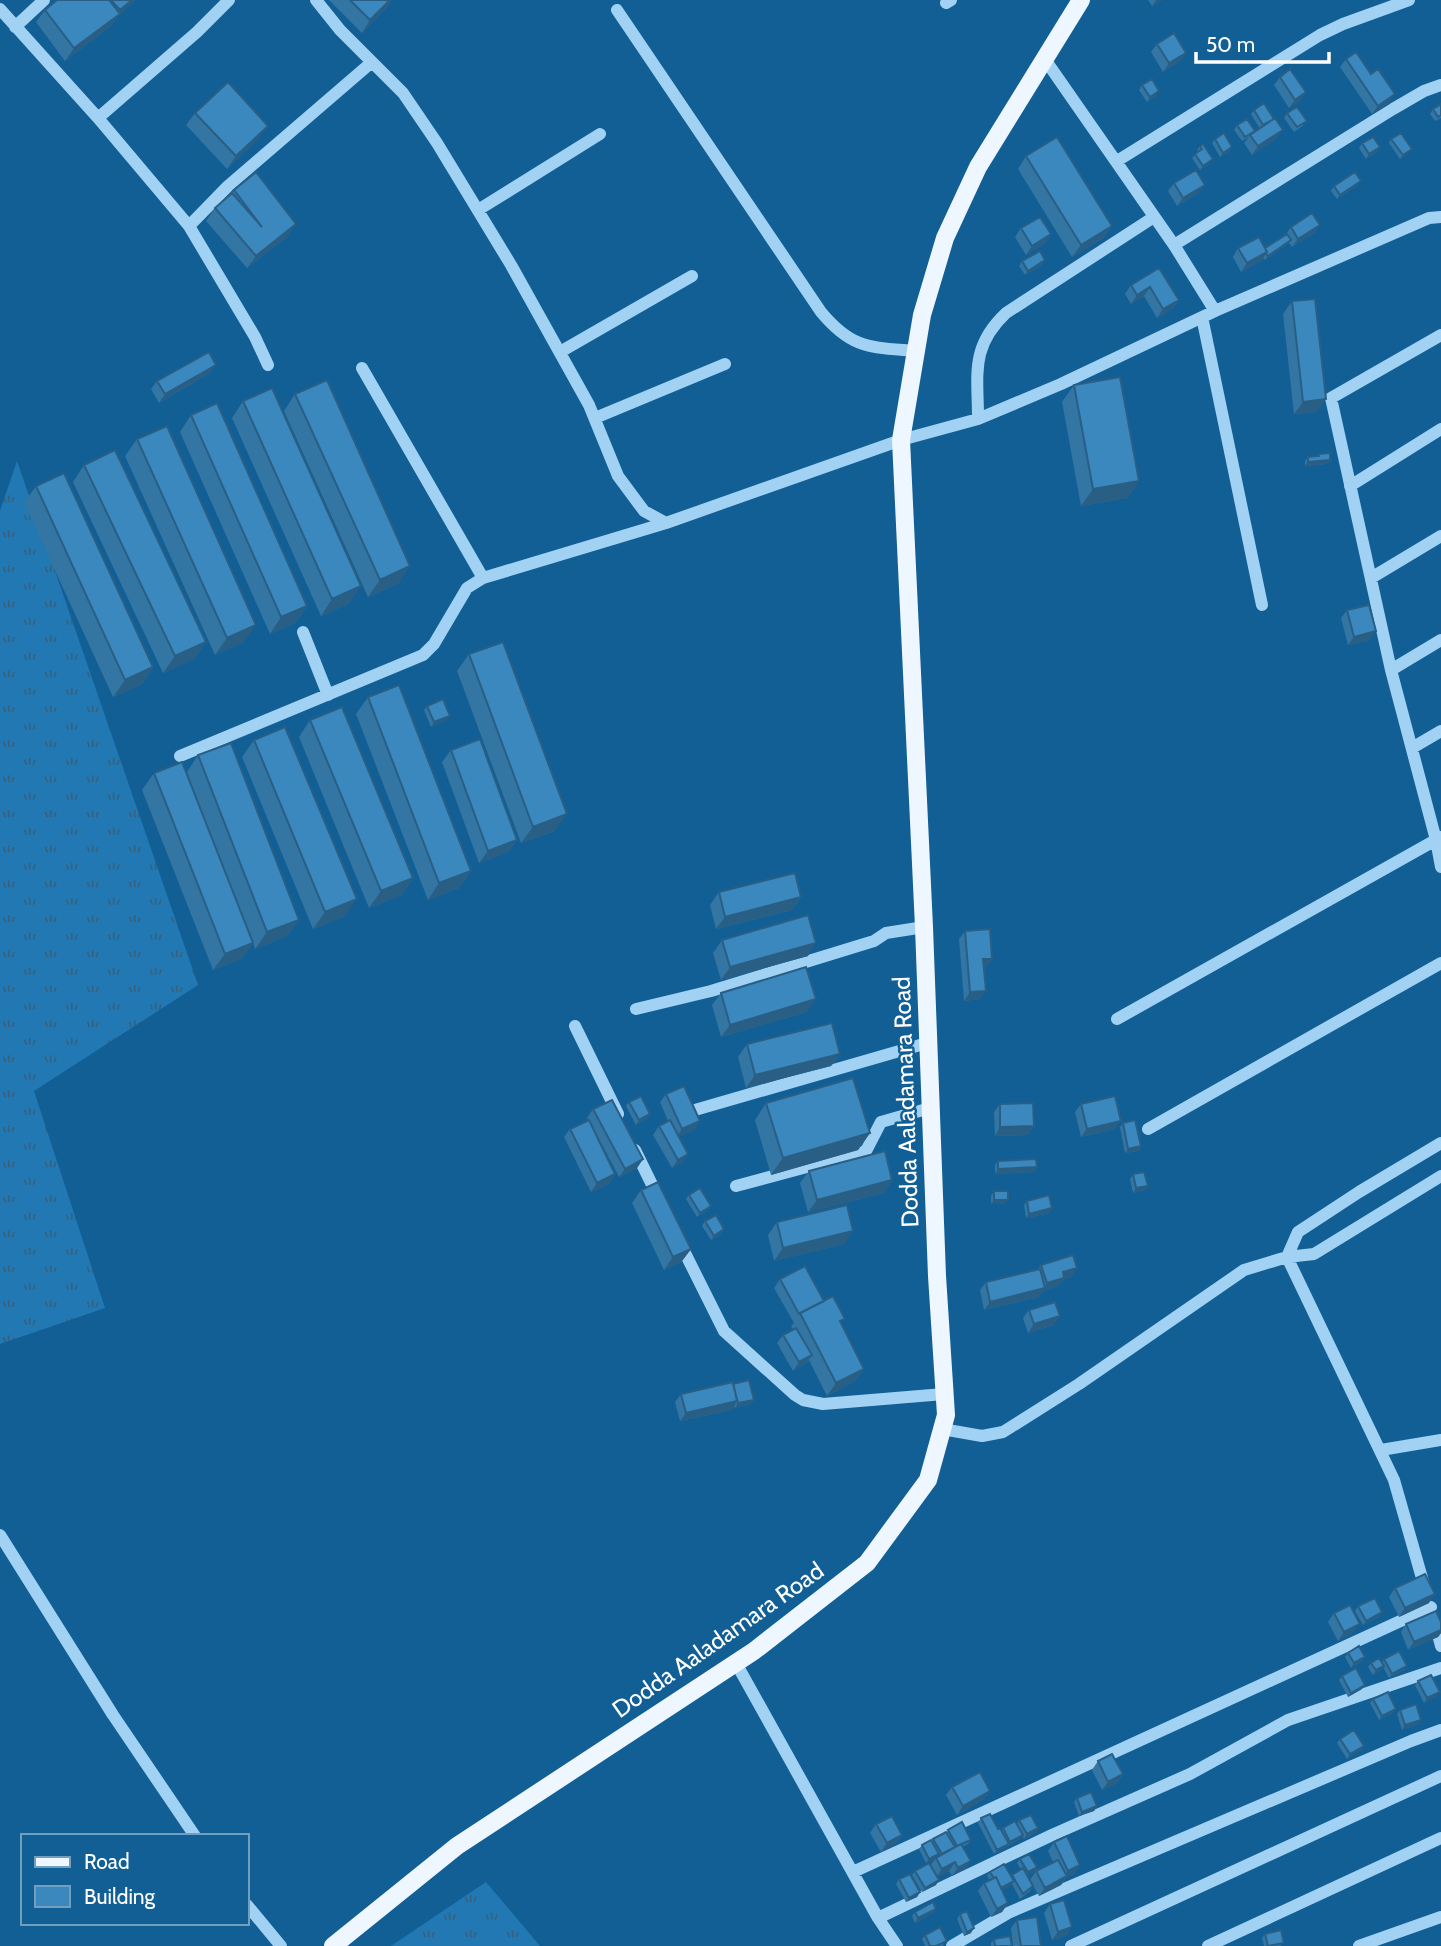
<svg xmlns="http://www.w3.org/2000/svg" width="1441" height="1946" font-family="Cabin,sans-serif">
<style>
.grass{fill:url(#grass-tufts)}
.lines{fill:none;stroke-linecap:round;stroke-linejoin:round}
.minor{stroke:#a2d2f3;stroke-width:12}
.major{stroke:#eef7ff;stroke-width:18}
.wall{fill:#3375a3}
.shaded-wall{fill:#295f85}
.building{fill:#3b88be;stroke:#295f85;stroke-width:2}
.labels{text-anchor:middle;stroke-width:5;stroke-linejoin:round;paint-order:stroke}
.street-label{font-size:24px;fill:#fff;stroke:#125f96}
</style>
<defs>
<pattern id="grass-tufts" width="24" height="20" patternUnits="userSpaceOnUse" patternTransform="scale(1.75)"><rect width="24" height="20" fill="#2178b3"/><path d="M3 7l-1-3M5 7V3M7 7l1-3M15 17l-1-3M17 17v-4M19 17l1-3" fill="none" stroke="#366280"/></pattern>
</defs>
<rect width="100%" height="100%" fill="#125f96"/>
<path class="grass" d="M17 461 198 985 34 1091 105 1308 0 1344V511Z
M486 1882 540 1946H391Z"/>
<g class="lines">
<path class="minor" d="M316 0 340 30 403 93 437 143 511 265 589 405 618 476 644 511 666 523
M946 3 951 0
M0 9 98 118 189 226 228 186 372 62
M617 10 821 312C852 349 869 347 915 351
M15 27 44 0
M1044 58 1174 245 1215 311
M98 118 197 32 229 0
M1117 161 1320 35 1343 24 1409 0
M478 210 600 134
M189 226 255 337 268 365
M1174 245 1393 109 1424 91 1441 85
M1202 317 1262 605
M1441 335 1331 398 1391 670 1436 840 1441 867
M560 352 692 276
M362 368 483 578
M595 418 725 364
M978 419C978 374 970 347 1006 313L1154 217
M1350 486 1441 429
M1371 578 1441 536
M303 632 328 695
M1391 670 1441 640
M1412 748 1441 731
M180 756 423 655 434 644 467 588 483 578 666 523 901 440 978 419 1061 384 1215 311 1429 218 1441 217
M636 1009 711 991 874 941 886 933 924 927
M1117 1019 1441 837
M575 1026 618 1114
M688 1112 927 1043
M1148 1129 1441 963
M635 1150 659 1199
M736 1186 866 1151 881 1122 930 1108
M679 1241 724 1331 795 1395 803 1400 823 1404 944 1394
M1287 1257 1394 1480 1426 1592
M1287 1257 1298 1232 1359 1192 1441 1143
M942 1429 982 1436 1003 1432 1079 1384 1244 1270 1287 1257 1314 1254 1441 1176
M1381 1450 1441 1440
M0 1535 113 1715 195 1836
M1435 1623 1441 1646
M736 1663 878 1918 897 1946
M853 1872 1431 1607
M247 1905 281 1946
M878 1918 1052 1835 1190 1774 1288 1720 1441 1668
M952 1946 1008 1913 1411 1741 1441 1730
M1071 1946 1441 1776
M1208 1946 1441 1838
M1359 1946 1441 1917"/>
<path class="major" d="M333 1946 457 1846 754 1651 867 1563 928 1480 946 1415 937 1276 924 927 901 440 922 315 945 238 978 167 1081 0"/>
</g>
<path class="wall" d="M57 0H135L119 15 111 26 65 61 36 22 45 10Z
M329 0H392L387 7 362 33Z
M1148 0H1162L1152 6Z
M1157 44 1186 53 1180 61 1163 72 1151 52Z
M1346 59 1389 103 1372 114 1340 67Z
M1280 77 1306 92 1300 101 1289 108 1274 85Z
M1142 85 1156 96 1147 102 1139 90Z
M1441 104V118L1435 121 1430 114 1433 109Z
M1254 110 1277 138 1252 155 1244 143 1249 137 1242 141 1234 130 1237 125 1253 133 1260 129 1251 114Z
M195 113 259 138 227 169 186 125Z
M1287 113 1304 125 1294 132 1284 118Z
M1215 139 1229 152 1220 157 1212 143Z
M1391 139 1409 153 1400 159 1389 143Z
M1362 143 1377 152 1366 159 1359 148Z
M1200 146 1210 164 1200 170 1192 158 1198 152 1197 150Z
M1026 156 1112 226 1103 238 1072 257 1018 169Z
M1174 183 1199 193 1177 206 1168 191Z
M1358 185 1337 199 1331 191 1334 186Z
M234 190 287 237 247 268 206 221 215 208 230 195Z
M1320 225 1314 233 1292 247 1289 243 1265 260 1263 258 1262 260 1241 272 1233 257 1238 248H1265L1286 234 1291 227Z
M1021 228 1051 234 1045 243 1026 255 1015 237Z
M1022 261 1042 265 1025 275 1019 266Z
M1159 268 1179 300 1173 308 1157 318 1144 296 1131 304 1125 294 1131 285Z
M1292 301 1317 412 1294 414 1283 314Z
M210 373 159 403 151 389 157 381Z
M1074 385 1139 481 1127 498 1081 506 1062 402Z
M295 394 399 583 368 597 284 411Z
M243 401 350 603 321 616 232 418Z
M191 415 307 606 295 623 270 634 180 432Z
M137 439 244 642 215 655 125 456Z
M1318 454 1330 460 1327 464 1305 466V461L1308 457 1317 456Z
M84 465 206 642 194 659 163 673 73 482Z
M36 486 153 667 142 684 113 697 24 503Z
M1347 610 1370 640 1348 645 1341 618Z
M469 654 555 831 521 843 457 671Z
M368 697 471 871 459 888 428 900 356 714Z
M427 706 447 720 431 727 424 710Z
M310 720 413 878 402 895 369 908 299 737Z
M254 740 345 916 313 929 242 757Z
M451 750 517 840 508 852 479 863 442 762Z
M198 755 299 920 287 936 255 949 253 943 241 959 213 970 142 790 154 773 227 877 187 772Z
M719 892 801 897 792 910 716 929 710 905Z
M965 931 992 959 986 967H984L980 999 964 1001 959 939Z
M722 940 808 956 721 980 713 953Z
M721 993 807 1012 721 1037 712 1005Z
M747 1044 840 1054 831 1066 746 1088 738 1057Z
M666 1094 700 1121 694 1130 679 1136 683 1162 672 1168 653 1135 659 1126 668 1121 660 1102Z
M629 1102 650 1114 647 1118 636 1125 626 1106Z
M766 1103 870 1133 858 1150 771 1175 755 1120Z
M1000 1104 1034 1126 1028 1135 995 1136 994 1112Z
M1081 1104 1115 1129 1081 1137 1075 1112Z
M593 1109 643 1159 637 1168 619 1177 598 1137 615 1174 610 1183 591 1192 564 1137 570 1129 588 1120 587 1118Z
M1123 1123 1141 1146 1138 1151 1125 1153 1120 1127Z
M998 1161 1037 1167 1034 1172 995 1174V1165Z
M809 1171 892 1180 884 1193 808 1212 800 1183Z
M1133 1174 1148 1186 1145 1190 1133 1193 1130 1179Z
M641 1190 691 1249 682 1261 664 1270 632 1203Z
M994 1191 1005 1204H991V1196Z
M689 1195 708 1210 697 1217 686 1199Z
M1027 1201 1049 1213 1026 1218 1024 1205Z
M705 1221 724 1229 721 1234 711 1240 702 1226Z
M777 1222 844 1244 774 1261 768 1235Z
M1041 1265 1071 1277 1064 1279 1058 1286 1043 1291 1039 1297 984 1310 980 1290 986 1282 1038 1269Z
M780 1279 824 1301 841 1324 864 1369 855 1381 827 1396 809 1360 806 1363 793 1371 777 1343 783 1335 793 1329 791 1326 794 1323 774 1288Z
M1029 1310 1054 1325 1028 1333 1023 1318Z
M733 1384 751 1404 735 1408 734 1406 732 1410 680 1421 675 1402 681 1394Z
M1395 1588 1429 1603 1399 1617 1389 1597Z
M1358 1606 1379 1617 1363 1625 1355 1611Z
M1334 1613 1354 1632 1338 1641 1328 1622Z
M1441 1622V1633L1438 1637 1408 1650 1401 1632 1406 1624Z
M1348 1653 1365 1657 1362 1661 1351 1668 1345 1657Z
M1384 1659 1407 1666 1404 1670 1389 1678 1383 1667 1381 1670 1373 1675 1368 1667 1371 1663H1382Z
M1342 1676 1362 1689 1348 1697 1339 1680Z
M1418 1681 1437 1696 1424 1703 1415 1685Z
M1373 1699 1393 1713 1379 1720 1370 1703Z
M1400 1710 1421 1720 1418 1724 1402 1730 1397 1714Z
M1340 1739 1364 1746 1361 1750 1347 1759 1337 1743Z
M1098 1761 1123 1774 1117 1783 1102 1790 1092 1770Z
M952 1787 990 1791 984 1799 957 1815 946 1795Z
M1077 1798 1097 1806 1094 1811 1079 1816 1074 1802Z
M981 1818 1001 1830 1003 1828 1017 1824 1019 1820 1038 1828 1035 1833 1024 1839 1022 1836 1020 1839 994 1854 978 1823Z
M876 1824 902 1835 896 1843 881 1852 870 1833Z
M948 1830 971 1840 968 1844 963 1847 971 1861 965 1869 952 1876 949 1871 937 1877 936 1885 922 1892 912 1875 915 1871 930 1866 935 1859 926 1863 919 1849 922 1845 932 1841 933 1839 947 1832Z
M1054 1842 1080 1865 1074 1874 1066 1878 1061 1885 1039 1896 1030 1880 1036 1871 1053 1862 1048 1851Z
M1020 1859 1037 1867 1034 1872 1027 1875 1033 1886 1030 1891 1020 1899 1012 1884 1002 1890 1008 1903 1002 1912 991 1917 978 1891 984 1883 990 1880 987 1876 990 1872 1011 1876 1021 1870 1017 1863Z
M899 1879 920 1892 917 1897 906 1902 896 1884Z
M1050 1904 1066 1936 1052 1940 1044 1913Z
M936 1909 933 1913 915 1923 912 1916 915 1912Z
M960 1914 971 1933 964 1936 957 1919Z
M1017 1920 1041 1946H1013L1011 1928Z
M1265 1934 1282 1946H1264L1262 1938Z
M925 1935 944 1945 942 1946H925L922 1939Z
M994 1939 1012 1946H991V1943Z"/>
<path class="shaded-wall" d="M132 0H135L119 15 111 26 65 61 74 48 116 16 120 10Z
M390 0H392L387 7 362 33 370 20Z
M1156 0H1162L1152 6Z
M1186 53 1180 61 1163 72 1169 63Z
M1159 91 1156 96 1147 102 1150 97Z
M1306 92 1300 101 1289 108 1295 100Z
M1395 94 1389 103 1372 114 1378 106Z
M268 126 259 138 227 169 236 156Z
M1283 130 1277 138 1252 155 1258 146Z
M1232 147 1229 152 1220 157 1223 153Z
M1380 147 1377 152 1366 159 1369 154Z
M1412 149 1409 153 1400 159 1403 155Z
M1213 159 1210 164 1200 170 1203 166Z
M1361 181 1358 185 1337 199 1340 195Z
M1205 185 1199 193 1177 206 1183 198Z
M296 224 287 237 247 268 256 256Z
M1320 225 1314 233 1292 247 1298 239Z
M1112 226 1103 238 1072 257 1081 245Z
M1051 234 1045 243 1026 255 1032 246Z
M1291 240 1288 244 1265 260 1268 256Z
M1267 252 1262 260 1241 272 1247 263Z
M1045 260 1042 265 1025 275 1028 271Z
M1150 287 1144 296 1131 304 1137 295Z
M1179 300 1173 308 1157 318 1163 309Z
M216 365 210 373 159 403 165 394Z
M1326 399 1317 412 1294 414 1303 402Z
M1330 460 1327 464 1305 466 1308 462Z
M1139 481 1127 498 1081 506 1093 489Z
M410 566 399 583 368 597 380 580Z
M361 586 350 603 321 616 332 599Z
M307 606 295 623 270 634 281 617Z
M256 625 244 642 215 655 227 638Z
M1376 631 1370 640 1348 645 1354 637Z
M206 642 194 659 163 673 175 656Z
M153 667 142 684 113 697 125 680Z
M450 716 447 720 431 727 434 722Z
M567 814 555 831 521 843 533 827Z
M517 840 508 852 479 863 488 851Z
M471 871 459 888 428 900 439 883Z
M413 878 402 895 369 908 381 891Z
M801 897 792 910 716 929 725 917Z
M357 899 345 916 313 929 325 912Z
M299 920 287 936 255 949 267 932Z
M253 943 241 959 213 970 225 954Z
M816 943 808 956 721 980 730 967Z
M983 959H992L986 967 977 968Z
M986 991 980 999 964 1001 970 992Z
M816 999 807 1012 721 1037 730 1025Z
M840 1054 831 1066 746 1088 755 1075Z
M650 1114 647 1118 636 1125 639 1120Z
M700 1121 694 1130 676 1138 682 1129Z
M1121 1121 1115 1129 1081 1137 1087 1129Z
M1034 1126 1028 1135 995 1136 1000 1127Z
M870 1133 858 1150 771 1175 783 1158Z
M1141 1146 1138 1151 1125 1153 1128 1149Z
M688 1154 683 1162 672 1168 678 1160Z
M643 1159 637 1168 619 1177 625 1169Z
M1037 1167 1034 1172 995 1174 998 1169Z
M615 1174 610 1183 591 1192 597 1183Z
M892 1180 884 1193 808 1212 817 1200Z
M1148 1186 1145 1190 1133 1193 1136 1188Z
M994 1200H1008L1005 1204H991Z
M711 1206 708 1210 697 1217 700 1213Z
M1052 1208 1049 1213 1026 1218 1029 1214Z
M724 1229 721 1234 711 1240 714 1236Z
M853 1231 844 1244 774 1261 783 1248Z
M691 1249 682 1261 664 1270 673 1257Z
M1077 1268 1071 1277 1064 1279 1058 1286 1043 1291 1039 1297 984 1310 990 1302 1043 1289 1047 1283 1063 1272Z
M1060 1316 1054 1325 1028 1333 1034 1324Z
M812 1355 806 1363 793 1371 799 1362Z
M864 1369 855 1381 827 1396 836 1383Z
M754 1400 751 1404 735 1408 738 1403Z
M737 1401 732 1410 680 1421 686 1413Z
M1435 1594 1429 1603 1399 1617 1405 1608Z
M1382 1612 1379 1617 1363 1625 1366 1621Z
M1360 1624 1354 1632 1338 1641 1344 1632Z
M1441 1630V1633L1438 1637 1408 1650 1414 1642Z
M1365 1657 1362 1661 1351 1668 1354 1663Z
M1384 1666 1381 1670 1373 1675 1376 1670Z
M1407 1666 1404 1670 1389 1678 1392 1674Z
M1365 1685 1362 1689 1348 1697 1351 1693Z
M1440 1692 1437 1696 1424 1703 1427 1698Z
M1396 1709 1393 1713 1379 1720 1382 1716Z
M1421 1720 1418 1724 1402 1730 1405 1725Z
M1364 1746 1361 1750 1347 1759 1350 1754Z
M1123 1774 1117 1783 1102 1790 1108 1782Z
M990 1791 984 1799 957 1815 963 1806Z
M1097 1806 1094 1811 1079 1816 1082 1812Z
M1038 1828 1035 1833 1024 1839 1027 1834Z
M902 1835 896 1843 881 1852 887 1843Z
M1023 1835 1020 1839 1007 1846 1010 1842Z
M1009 1844 1006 1848 994 1854 997 1850Z
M939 1854 936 1859 926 1863 929 1859Z
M971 1861 965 1869 952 1876 958 1868Z
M955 1862 949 1871 936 1878 942 1869Z
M1080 1865 1074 1874 1066 1878 1061 1885 1039 1896 1045 1888 1062 1879 1068 1871Z
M1037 1867 1034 1872 1025 1876 1028 1872Z
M939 1880 936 1885 922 1892 925 1888Z
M1014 1881 1011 1886 997 1893 1000 1889Z
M920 1892 917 1897 906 1902 909 1898Z
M1008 1903 1002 1912 991 1917 997 1909Z
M936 1909 933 1913 915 1923 918 1918Z
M1072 1927 1066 1936 1052 1940 1058 1932Z
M974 1928 971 1933 964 1936 967 1932Z"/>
<path class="building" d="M57 0H109L120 14 74 48 45 10Z
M111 0H132L120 10Z
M350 0H390L370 20Z
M1174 33 1186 53 1169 63 1157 44Z
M1356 52 1371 74 1378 69 1395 94 1378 106 1346 59Z
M1290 69 1306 92 1295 100 1280 77Z
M1152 79 1159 91 1150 97 1142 85Z
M228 82 268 126 236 156 195 113Z
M1264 103 1274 119 1263 125 1254 110Z
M1441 104V115L1438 117 1433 109Z
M1297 107 1307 121 1297 127 1287 113Z
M1275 118 1283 130 1258 146 1250 135Z
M1247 119 1255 131 1245 137 1237 125Z
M1224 133 1232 147 1223 153 1215 139Z
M1401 133 1412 149 1403 155 1391 139Z
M1057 137 1112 226 1081 245 1026 156Z
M1373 137 1380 147 1369 154 1362 143Z
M1203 144 1213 159 1203 166 1195 154 1202 149 1200 146Z
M1196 170 1205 185 1183 198 1174 183Z
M256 172 296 224 256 256 215 208 232 193 262 227 234 190Z
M1355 172 1361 181 1340 195 1334 186Z
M1312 213 1320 225 1298 239 1291 227Z
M1040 217 1051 234 1032 246 1021 228Z
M1287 234 1291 240 1268 256 1266 254 1267 252 1265 248Z
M1259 237 1267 252 1247 263 1238 248Z
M1040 251 1045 260 1028 271 1022 261Z
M1159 268 1179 300 1163 309 1150 287 1137 295 1131 285Z
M1315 299 1326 399 1303 402 1292 301Z
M209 352 216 365 165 394 157 381Z
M1120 377 1139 481 1093 489 1074 385Z
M327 380 410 566 380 580 295 394Z
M272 388 361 586 332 599 243 401Z
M217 403 307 606 281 617 191 415Z
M167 426 256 625 227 638 137 439Z
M115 450 206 642 175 656 84 465Z
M1330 453V460L1308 462V457L1319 456 1318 454Z
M64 473 153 667 125 680 36 486Z
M1369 605 1376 631 1354 637 1347 610Z
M503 642 567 814 533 827 469 654Z
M399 685 471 871 439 883 368 697Z
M443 699 450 716 434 722 427 706Z
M342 707 413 878 381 891 310 720Z
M285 727 357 899 325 912 254 740Z
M480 739 517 840 488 851 451 750Z
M231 743 299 920 267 932 198 755Z
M182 762 253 943 225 954 154 773Z
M795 873 801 897 725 917 719 892Z
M808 915 816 943 730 967 722 940Z
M990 929 992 959H983L986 991 970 992 965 931Z
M806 967 816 999 730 1025 721 993Z
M832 1023 840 1054 755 1075 747 1044Z
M853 1078 870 1133 783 1158 766 1103Z
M684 1086 700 1121 682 1129 666 1094Z
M641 1096 650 1114 639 1120 629 1102Z
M1115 1096 1121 1121 1087 1129 1081 1104Z
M612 1100 643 1159 625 1169 593 1109Z
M1033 1103 1034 1126 1000 1127V1104Z
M589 1120 615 1174 597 1183 570 1129Z
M670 1120 688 1154 678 1160 659 1126Z
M1135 1120 1141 1146 1128 1149 1123 1123Z
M885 1151 892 1180 817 1200 809 1171Z
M1036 1159 1037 1167 998 1169V1161Z
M1144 1172 1148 1186 1136 1188 1133 1174Z
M658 1182 691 1249 673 1257 641 1190Z
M700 1188 711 1206 700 1213 689 1195Z
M994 1191H1008V1200H994Z
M1049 1195 1052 1208 1029 1214 1027 1201Z
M847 1205 853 1231 783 1248 777 1222Z
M716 1215 724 1229 714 1236 705 1221Z
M1073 1255 1077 1268 1063 1272 1064 1278 1047 1283 1041 1265Z
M805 1266 824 1301 799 1314 780 1279Z
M1040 1269 1045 1288 990 1302 986 1282Z
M833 1296 845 1319 840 1321 864 1369 836 1383 800 1313Z
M1055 1302 1060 1316 1034 1324 1029 1310Z
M796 1328 812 1355 799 1362 783 1335Z
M749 1380 754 1400 738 1403 733 1384Z
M733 1382 737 1401 686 1413 681 1394Z
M1425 1574 1435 1594 1405 1608 1395 1588Z
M1375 1598 1382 1612 1366 1621 1358 1606Z
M1350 1605 1360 1624 1344 1632 1334 1613Z
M1436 1611 1441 1622V1630L1414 1642 1406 1624Z
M1359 1646 1365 1657 1354 1663 1348 1653Z
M1399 1651 1407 1666 1392 1674 1384 1659Z
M1379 1658 1384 1666 1376 1670 1371 1663Z
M1356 1668 1365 1685 1351 1693 1342 1676Z
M1431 1675 1440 1692 1427 1698 1418 1681Z
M1388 1692 1396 1709 1382 1716 1373 1699Z
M1416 1704 1421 1720 1405 1725 1400 1710Z
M1354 1730 1364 1746 1350 1754 1340 1739Z
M1112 1754 1123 1774 1108 1782 1098 1761Z
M980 1772 990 1791 963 1806 952 1787Z
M1091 1792 1097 1806 1082 1812 1077 1798Z
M990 1814 998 1829 1000 1828 1009 1844 997 1850 981 1818Z
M1031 1815 1038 1828 1027 1834 1019 1820Z
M892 1816 902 1835 887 1843 876 1824Z
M1015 1821 1023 1835 1010 1842 1003 1828Z
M962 1822 971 1840 957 1846 948 1830Z
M946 1832 955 1847 942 1854 933 1839Z
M1067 1836 1080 1865 1068 1871 1054 1842Z
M931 1840 939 1854 929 1859 922 1845Z
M961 1844 971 1861 958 1868 955 1862 942 1869 936 1858Z
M1029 1854 1037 1867 1028 1872 1020 1859Z
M1058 1860 1067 1876 1045 1888 1036 1871Z
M929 1863 939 1880 925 1888 915 1871Z
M1004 1864 1014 1881 1001 1888 996 1877 994 1878 990 1872Z
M1023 1868 1033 1886 1023 1894 1012 1875Z
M910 1874 920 1892 909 1898 899 1879Z
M996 1877 1008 1903 997 1909 984 1883Z
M1064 1900 1072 1927 1058 1932 1050 1904Z
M933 1902 936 1909 918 1918 915 1912Z
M967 1911 974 1928 967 1932 960 1914Z
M1037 1917 1041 1946H1021L1017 1920Z
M940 1927 947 1941 936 1946H930L925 1935Z
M1281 1930 1284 1943 1268 1946 1265 1934Z
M1010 1936 1012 1946H995L994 1939Z"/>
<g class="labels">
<g class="street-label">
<text transform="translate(906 1102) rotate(-92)" y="8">Dodda Aaladamara Road</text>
<text transform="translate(718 1640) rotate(-35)" y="8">Dodda Aaladamara Road</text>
</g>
</g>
<rect x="21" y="1834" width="228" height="91" fill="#125f96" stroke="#719fc0" stroke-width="2"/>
<rect x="35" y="1857" width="35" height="10" fill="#eef7ff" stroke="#719fc0" stroke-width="2"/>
<text x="84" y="1869" font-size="21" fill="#ffffff">Road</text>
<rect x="35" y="1886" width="35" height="21" fill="#3b88be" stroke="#719fc0" stroke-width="2"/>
<text x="84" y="1904" font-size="21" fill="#ffffff">Building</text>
<path d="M1196 52v10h133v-10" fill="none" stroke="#ffffff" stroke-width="3.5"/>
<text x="1206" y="52" font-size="21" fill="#ffffff" stroke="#125f96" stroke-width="5" paint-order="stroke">50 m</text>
</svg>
